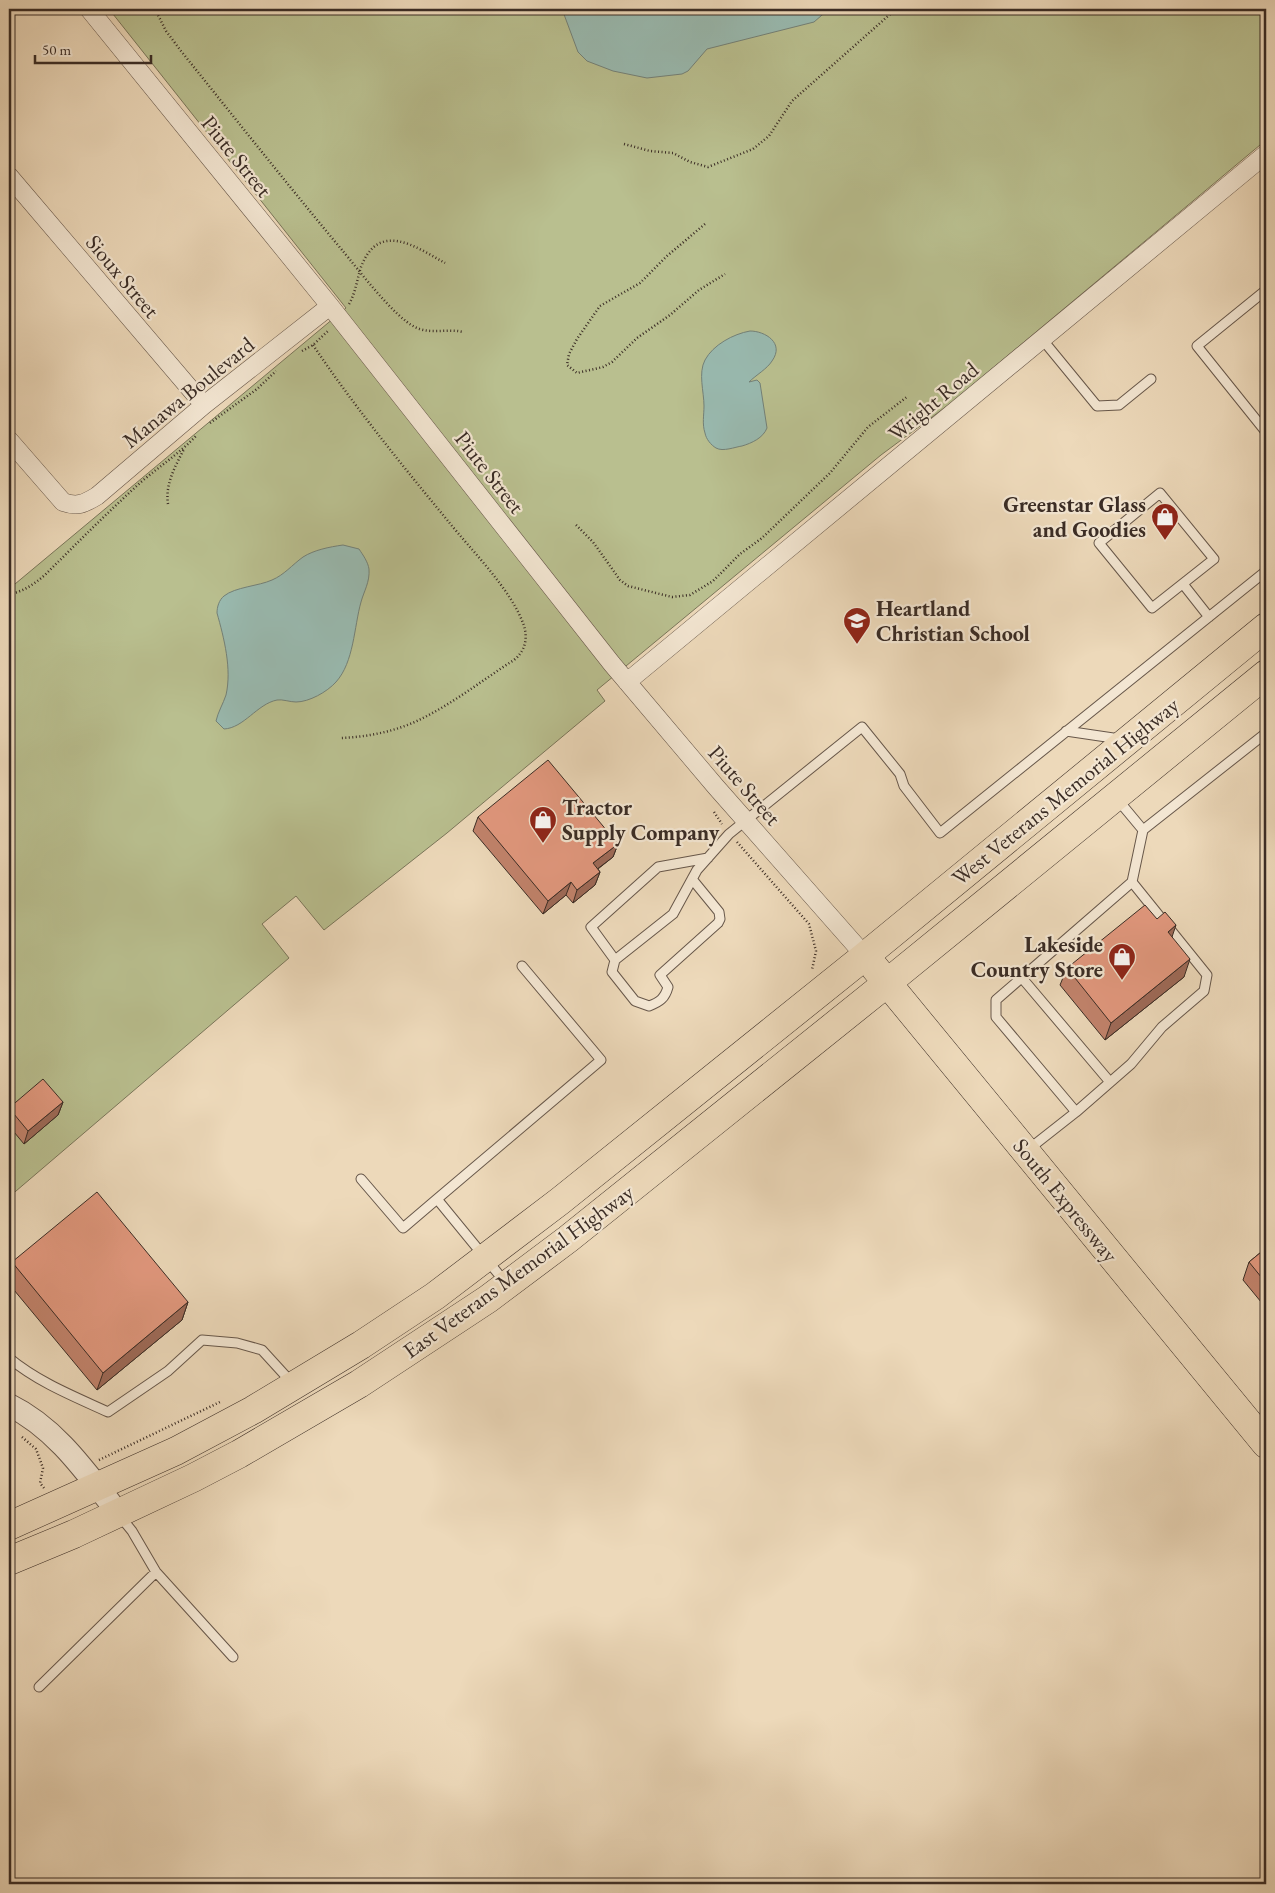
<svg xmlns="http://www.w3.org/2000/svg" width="1275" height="1893" font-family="'EB Garamond',serif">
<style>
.green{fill:#b9bf8f;stroke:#7a765a}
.water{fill:#99bab0;stroke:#738178}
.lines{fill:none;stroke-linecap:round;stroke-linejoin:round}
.service-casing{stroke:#67574a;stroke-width:11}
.minor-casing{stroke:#67574a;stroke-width:19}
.tertiary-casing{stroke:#67574a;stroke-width:24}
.primary-casing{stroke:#3a2c25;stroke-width:29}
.path{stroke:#3a2c25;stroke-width:2.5;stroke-dasharray:1 2.5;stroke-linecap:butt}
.service{stroke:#f3e6d2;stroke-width:9}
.minor{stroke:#f3e6d2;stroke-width:18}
.tertiary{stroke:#f3e6d2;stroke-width:22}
.primary{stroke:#edd9ba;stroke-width:28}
.wall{fill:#c2836c;stroke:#3a2c25}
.shaded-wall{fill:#9e6a58;stroke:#3a2c25}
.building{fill:#e2987e;stroke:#3a2c25}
.labels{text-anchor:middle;stroke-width:4.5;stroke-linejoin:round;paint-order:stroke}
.street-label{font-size:22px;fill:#3a2c25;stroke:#f3e6d2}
.poi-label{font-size:22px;font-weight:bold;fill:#3a2c25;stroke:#f3e6d2;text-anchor:end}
</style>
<rect width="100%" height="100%" fill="#edd9ba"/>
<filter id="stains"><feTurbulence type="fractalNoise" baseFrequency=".004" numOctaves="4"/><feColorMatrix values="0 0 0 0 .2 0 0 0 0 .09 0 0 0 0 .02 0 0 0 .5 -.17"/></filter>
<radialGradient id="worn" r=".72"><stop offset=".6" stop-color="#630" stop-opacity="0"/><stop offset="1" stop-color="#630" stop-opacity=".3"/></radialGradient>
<path class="green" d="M109 9H1266V140L951 403 881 455 597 690 605 701 447 833 324 930 296 896 262 924 289 958 9 1197V589L346 308Z"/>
<path class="water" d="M562 9H829L814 22 707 49 688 71 682 74 647 78 613 71 587 61 578 52Z
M750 331C765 331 785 343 772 361 767 369 756 375 749 382L757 380 760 383 767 428C763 438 752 443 742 446 735 447 723 452 716 448 711 445 706 439 705 433 702 424 704 415 704 406 704 392 698 373 705 360 713 345 733 334 750 331Z
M343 545 359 549C363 555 368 562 369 569 370 582 364 591 361 602 354 627 354 662 336 682 327 692 309 702 296 702 290 702 282 699 277 700 257 704 244 728 224 729L216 721C218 712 223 704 226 695 232 669 224 638 217 613 217 607 219 600 224 596 235 587 259 586 272 580 284 575 292 565 303 557 314 550 329 547 343 545Z"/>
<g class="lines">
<defs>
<path id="service" d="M1266 290 1197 346 1266 432
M1042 339 1097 406 1119 405 1151 379
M1160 493 1214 559 1152 608 1099 543Z
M1183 584 1209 617
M1066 731 1120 739
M1118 800 1143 830 1266 733
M708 858 658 867 591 927 615 960 673 914 697 870 729 834 862 727 900 774 904 786 940 833 1266 571
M1132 882 1207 975 1204 991 1162 1027 1131 1064 1076 1112 996 1017V1000L1132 882 1143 830
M615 960 612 972 635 1001 649 1006C660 1002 665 998 668 987L660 975 718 923 720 919 719 912 692 879
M1022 978 1110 1082
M1029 1149 1076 1112
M361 1179 403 1228 437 1199
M505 1282 437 1199 601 1060 522 966
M9 1358C38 1382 73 1396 108 1412L168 1371 202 1340 237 1343 262 1350 293 1384
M119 1515 132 1531 156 1572 233 1657
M39 1687 156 1572"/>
<path id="minor" d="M89 9 330 306 612 664 716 787 865 956
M9 176 204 405
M9 440 63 502C77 507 84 504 97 496L204 405 330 306
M627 682 1266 154"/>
<path id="tertiary" d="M9 1405C56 1428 86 1472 118 1513"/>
<path id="primary" d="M875 968 1266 1444
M9 1526 176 1451 253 1410 361 1345 435 1296 560 1201 865 956 1266 627
M9 1561 74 1534 193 1478 239 1454 359 1384 488 1299 568 1239 887 983 1266 674"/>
</defs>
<use href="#service" class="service-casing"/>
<use href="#minor" class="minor-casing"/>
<use href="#tertiary" class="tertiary-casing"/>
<use href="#primary" class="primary-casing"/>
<path class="path" d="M155 9 166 31 181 51C234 117 287 184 342 250 358 269 394 317 415 327 430 335 447 328 463 332
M624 144 650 151 673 153 690 162 708 167 753 149 769 136 792 101 896 9
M705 224 667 256 640 283 600 306 577 339 569 354 567 365 577 373 603 367 612 362 637 338 670 315 699 290 725 274
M349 304C356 292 357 279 361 267 379 220 416 247 445 263
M313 345C354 406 401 464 448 521 471 550 512 590 524 626 528 639 525 651 514 660 484 679 455 702 423 718 398 731 368 737 341 738
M302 351 313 345 329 330
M210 423 257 389 276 371
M168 504C165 484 175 467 184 449
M576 525 593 542 620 580 628 586 672 597 690 595 713 581 740 554 762 538 830 473 868 427 908 396
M9 594C23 592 34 584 45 575 77 543 108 512 141 482 160 466 180 453 197 435
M714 812 722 824
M737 842 809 924 816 951 812 970
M22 1437 36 1449 43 1468 40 1483 44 1488
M99 1460 222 1401"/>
<use href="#service" class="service"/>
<use href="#minor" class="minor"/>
<use href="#tertiary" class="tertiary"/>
<use href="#primary" class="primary"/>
</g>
<path class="wall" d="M478 817 618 844 613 857 598 869 600 872 595 885 573 903 566 895 543 914 473 831Z
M1157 919 1172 937 1184 977 1105 1040 1060 985 1067 968Z
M63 1102 58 1115 24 1144 9 1126V1108Z
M1266 1248V1308L1243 1280 1249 1262Z
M12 1262 188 1302 182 1320 97 1390 9 1284V1271Z"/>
<path class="shaded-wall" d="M618 844 613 857 588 876 593 863Z
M600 872 595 885 573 903 577 890Z
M571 882 566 895 543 914 548 901Z
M1176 925 1170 943 1168 932Z
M1190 959 1184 977 1105 1040 1111 1023Z
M63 1102 58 1115 24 1144 28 1131Z
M188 1302 182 1320 97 1390 103 1373Z"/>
<path class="building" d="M548 760 618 844 593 863 600 872 577 890 571 882 548 901 478 817Z
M1145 905 1157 919 1165 912 1176 925 1168 932 1190 959 1111 1023 1067 968Z
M43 1079 63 1102 28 1131 9 1108Z
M97 1192 188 1302 103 1373 12 1262Z
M1266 1248V1283L1249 1262Z"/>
<defs>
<symbol id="shop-pin" viewBox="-11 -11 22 30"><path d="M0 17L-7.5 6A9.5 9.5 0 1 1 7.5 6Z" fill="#8f2418" stroke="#f3e6d2"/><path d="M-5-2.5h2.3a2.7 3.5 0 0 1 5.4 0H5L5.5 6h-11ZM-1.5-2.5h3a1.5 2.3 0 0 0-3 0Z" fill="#fff"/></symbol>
<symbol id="school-pin" viewBox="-11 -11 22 30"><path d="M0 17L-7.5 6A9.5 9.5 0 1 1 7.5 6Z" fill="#8f2418" stroke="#f3e6d2"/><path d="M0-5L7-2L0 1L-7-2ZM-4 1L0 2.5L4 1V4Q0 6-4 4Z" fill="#fff"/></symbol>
</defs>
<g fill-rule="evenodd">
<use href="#shop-pin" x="1149" y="501" width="32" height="43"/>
<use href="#school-pin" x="841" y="605" width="32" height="43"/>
<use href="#shop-pin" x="527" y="804" width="32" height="43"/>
<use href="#shop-pin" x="1106" y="941" width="32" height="43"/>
</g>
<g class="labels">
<g class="street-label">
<text transform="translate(237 156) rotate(51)" y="8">Piute Street</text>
<text transform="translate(123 276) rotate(50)" y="8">Sioux Street</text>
<text transform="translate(188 392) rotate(-39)" y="8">Manawa Boulevard</text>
<text transform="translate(933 401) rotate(-40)" y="8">Wright Road</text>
<text transform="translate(490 472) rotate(52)" y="8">Piute Street</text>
<text transform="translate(745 785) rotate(49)" y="8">Piute Street</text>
<text transform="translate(1065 791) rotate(-39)" y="8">West Veterans Memorial Highway</text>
<text transform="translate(1066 1200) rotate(51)" y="8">South Expressway</text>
<text transform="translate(518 1271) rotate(-36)" y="8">East Veterans Memorial Highway</text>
</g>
<g class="poi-label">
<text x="1146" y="512">Greenstar Glass<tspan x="1146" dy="25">and Goodies</tspan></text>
<text x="876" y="616" text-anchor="start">Heartland<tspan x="876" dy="25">Christian School</tspan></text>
<text x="562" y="815" text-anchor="start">Tractor<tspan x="562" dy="25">Supply Company</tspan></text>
<text x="1103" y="952">Lakeside<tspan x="1103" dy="25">Country Store</tspan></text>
</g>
</g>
<rect width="1275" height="1893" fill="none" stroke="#edd9ba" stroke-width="30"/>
<rect x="10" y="10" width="1255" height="1873" fill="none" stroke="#3a2c25" stroke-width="2.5"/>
<rect x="15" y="15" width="1245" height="1863" fill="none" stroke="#3a2c25"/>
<path d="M35 55v8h116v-8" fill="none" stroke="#3a2c25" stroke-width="2.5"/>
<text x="42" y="55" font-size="15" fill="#3a2c25" stroke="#f3e6d2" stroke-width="4" paint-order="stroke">50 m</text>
<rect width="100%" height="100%" filter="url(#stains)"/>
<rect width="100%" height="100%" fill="url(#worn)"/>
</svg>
